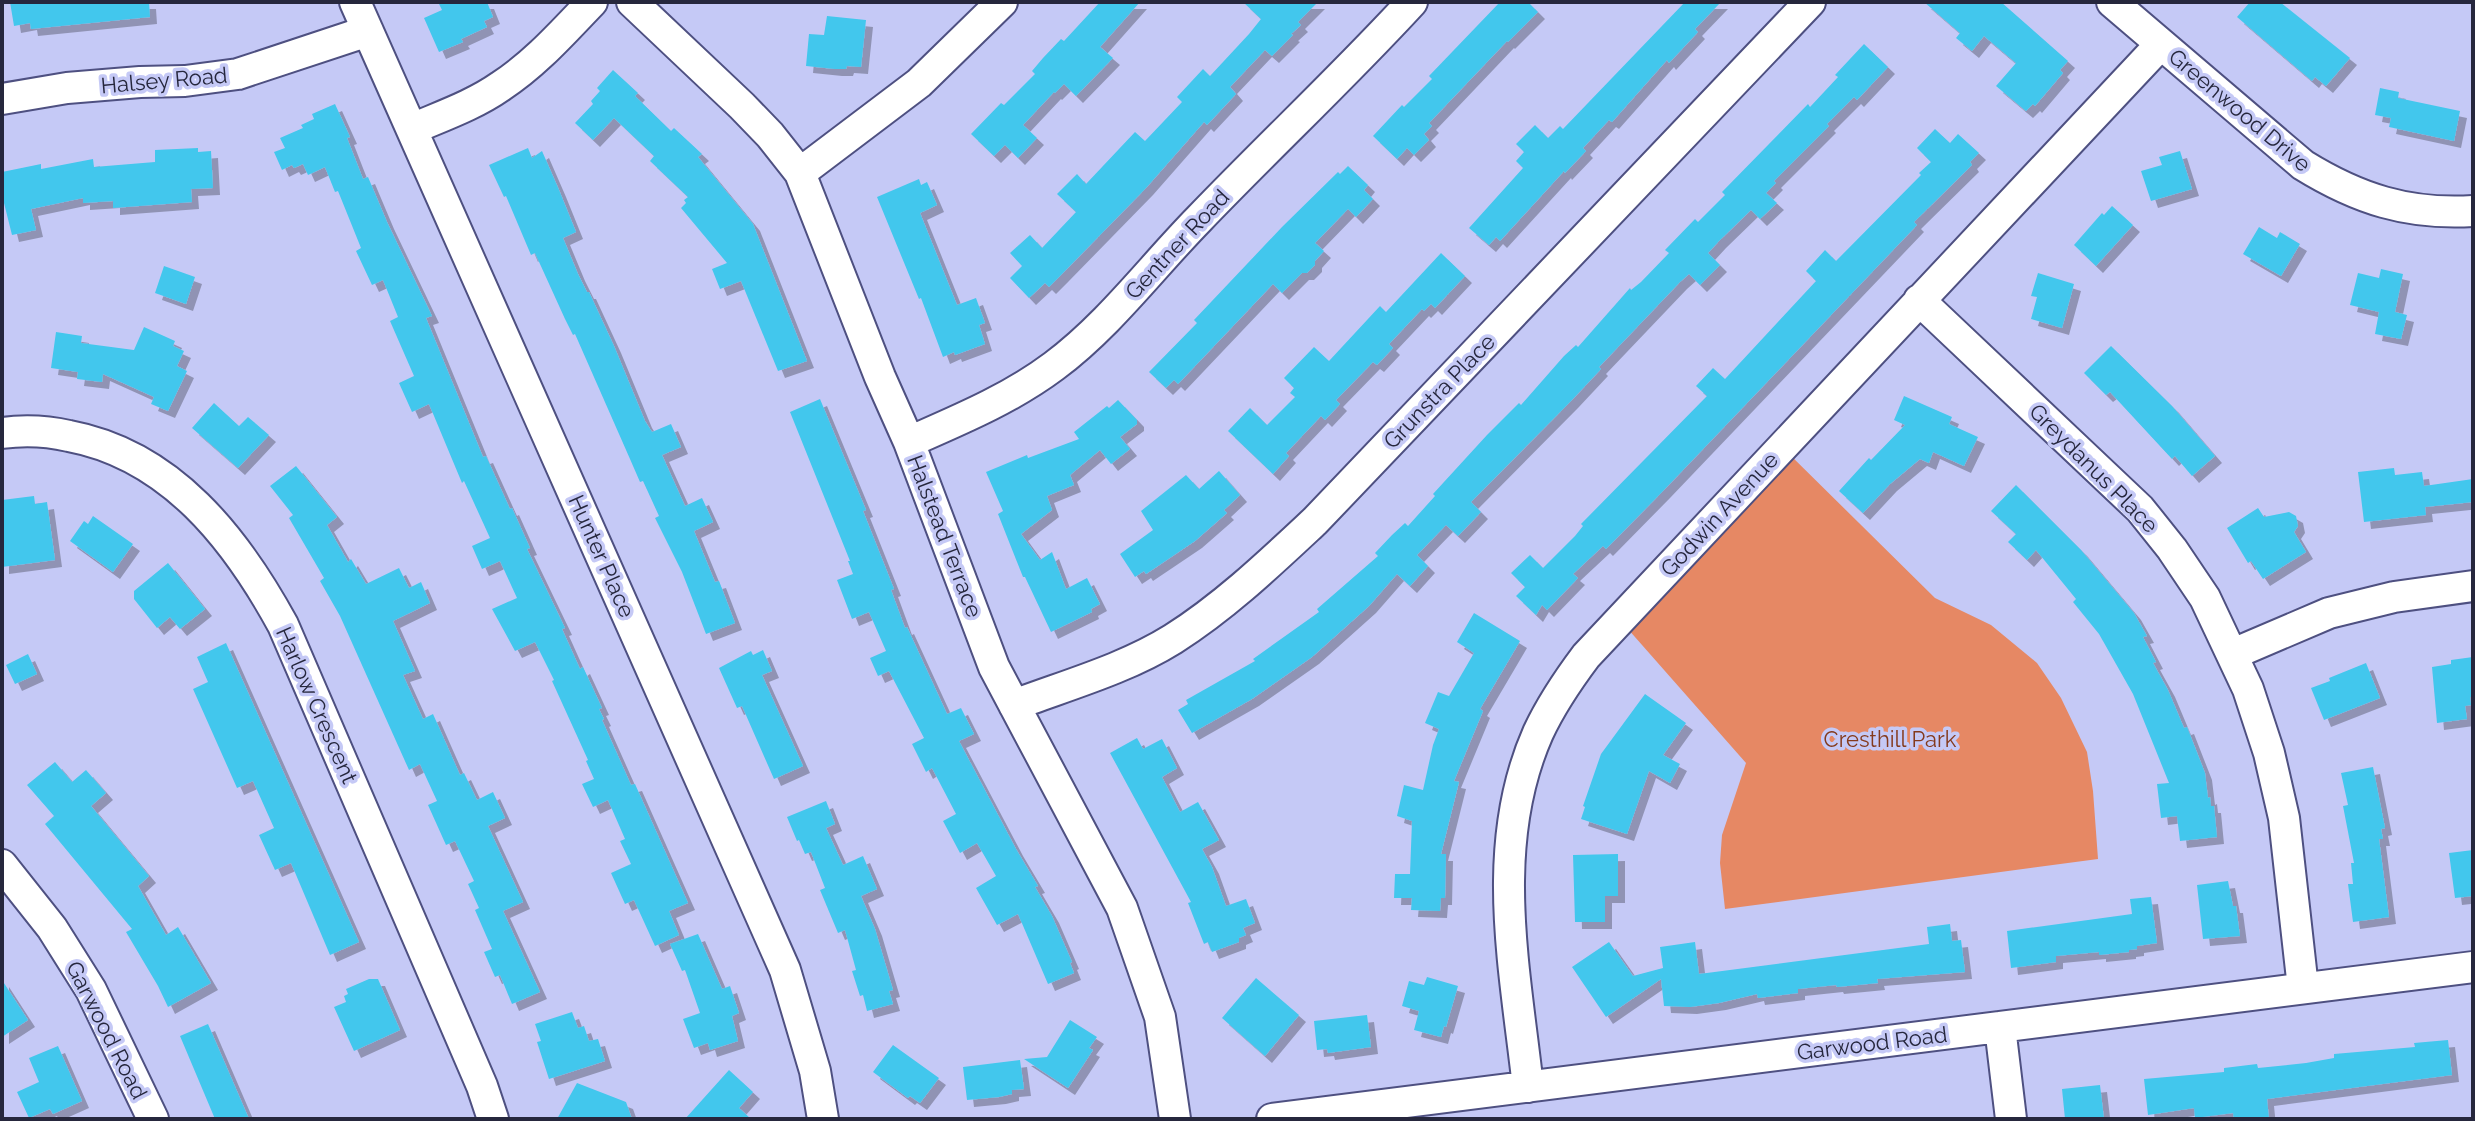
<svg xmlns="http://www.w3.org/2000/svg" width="2475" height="1121" font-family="Raleway,sans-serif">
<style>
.green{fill:#e68864}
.building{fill:#43c7ed;filter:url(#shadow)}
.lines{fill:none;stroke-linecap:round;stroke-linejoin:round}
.street-casing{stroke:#4e5081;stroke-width:34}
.street{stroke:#fff;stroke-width:30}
.labels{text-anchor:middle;stroke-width:7;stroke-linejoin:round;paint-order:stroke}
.street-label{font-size:22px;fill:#26273d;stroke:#c5c9f6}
.park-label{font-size:22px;fill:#843a1c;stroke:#c5c9f6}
</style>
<defs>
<filter id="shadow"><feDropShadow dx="7" dy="7" stdDeviation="0" flood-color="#0004"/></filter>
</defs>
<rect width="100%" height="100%" fill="#c5c9f6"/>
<path class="green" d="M1782 447 1935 598 1991 625 2037 663 2061 698 2087 752 2093 791 2098 859 1725 909 1720 863 1722 835 1746 763 1620 620Z"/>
<path class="building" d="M10 2H149L150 17 31 29 30 23 14 26Z
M438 2H487L493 17 484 21 487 27 461 39 463 42 439 52 424 18 442 10Z
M1100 2H1140L1100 47 1113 58 1076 96 1064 84 1055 93 1054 92 1023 125 1037 138 1018 158 1005 145 994 156 971 134 1001 103 1004 105 1035 74 1032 71 1043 58 1061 39 1064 41Z
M1243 2H1318L1298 22 1301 25 1291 34 1293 35 1272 56 1265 50 1230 87 1236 94 1207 125 1204 122 1146 188 1062 274 1049 287 1045 283 1029 298 1010 278 1022 266 1010 253 1030 235 1042 248 1076 212 1057 194 1077 174 1086 184 1135 132 1145 141 1182 102 1177 97 1203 69 1210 76 1249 34 1261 19Z
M1500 2H1528L1538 12 1508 42 1507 41 1429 123 1432 126 1424 134 1429 140 1414 155 1407 148 1397 159 1373 136 1402 105 1404 107 1432 79 1429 76Z
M1685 2H1721L1695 29 1698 32 1669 63 1667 60 1612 122 1609 120 1583 148 1586 151 1565 173 1564 171 1500 241 1496 237 1489 245 1469 228 1523 168 1516 161 1524 152 1516 144 1535 125 1548 138 1560 126 1563 129Z
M1924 2H2001L2068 61 2060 70 2063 73 2035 106 2033 104 2026 111 1996 86 2016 63 1984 36 1972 51 1956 38 1960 33Z
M2250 2H2280L2350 58 2326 86 2315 77 2312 81 2237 17Z
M827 16 866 20 861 67 847 66 846 69H835L806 66 809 34 824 35Z
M1864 44 1888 67 1857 100 1854 97 1827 124 1829 126 1774 181 1776 183 1766 193 1777 203 1760 219 1751 210 1719 241 1708 253 1720 265 1700 285 1689 274 1680 282 1599 367 1601 369 1571 401 1471 502 1481 512 1458 536 1446 525 1417 555 1428 566 1410 586 1397 574 1369 606 1312 657 1252 699 1192 733 1178 710 1188 704 1186 700 1255 661 1253 659 1319 612 1317 609 1378 556 1375 553 1392 535 1405 523 1408 526 1435 496 1433 494 1487 435 1519 403 1521 405 1564 356 1576 345 1578 347 1630 288 1631 290 1641 282 1669 253 1665 250 1695 219 1698 222 1725 195 1722 192 1808 104 1810 107 1838 77 1835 75Z
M613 70 638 93 635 96 671 131 674 128 702 154 698 157 753 224 807 361 778 371 741 281 720 289 712 269 727 263 681 208 686 203 684 200 688 197 650 161 654 156 614 118 593 140 575 123 593 104 591 101 600 91 597 88Z
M2380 88 2399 92 2398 98 2460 111 2454 141 2389 127 2391 118 2375 115Z
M335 104 350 137 347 138 363 179 368 177 387 222 432 316 426 318 483 457 486 456 510 509 512 508 530 548 527 549 565 628 562 629 580 669 583 667 602 708 599 709 604 719 602 720 631 785 635 784 688 903 669 911 679 935 655 946 634 900 625 904 611 873 631 864 620 841 625 839 608 800 593 807 582 784 594 779 586 761 588 760 552 681 554 680 535 642 515 651 492 609 517 598 500 561 482 569 472 546 490 538 464 481 462 483 429 404 412 412 399 383 414 376 390 321 398 317 383 280 372 285 356 251 361 248 338 191 335 192 325 167 308 175 303 164 294 168 292 165 282 170 274 152 285 148 280 138 303 128 301 125 314 119 312 114Z
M1935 129 1950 143 1958 134 1979 153 1970 162 1972 165 1914 222 1917 225 1663 491 1606 549 1603 546 1573 574 1578 578 1547 610 1542 605 1536 615 1516 596 1525 587 1511 573 1530 555 1543 568 1575 536 1583 526 1581 524 1707 396 1696 386 1713 368 1725 379 1816 281 1806 271 1825 250 1836 261 1921 175 1919 173 1931 162 1917 148Z
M198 148V152L211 151 213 188 191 189 192 202 113 208V201L83 203V198L31 209 36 230 12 235 2 195V172L41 164V169L93 159 94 167 155 162V150Z
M528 148 532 158 542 151 559 190 576 232 563 238 578 274 587 292H589L614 346 645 421 652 432 671 424 681 447 662 455 685 506 702 498 713 522 694 531 715 582 719 581 735 623 706 634 682 572 655 518 659 516 643 481 640 482 630 459 575 334 573 335 565 319 535 253 531 255 506 196 504 197 489 165Z
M2180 151 2192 189 2151 201 2141 171 2162 165 2159 157Z
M1348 166 1368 185 1364 190 1373 199 1356 217 1348 209 1315 243 1324 251 1315 261V265L1307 273H1302L1282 293 1273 284 1178 384 1174 380 1166 388 1149 372 1197 323 1194 320 1282 227 1338 172 1340 174Z
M919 179 921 185 927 182 937 205 920 213 957 305 976 298 985 323 979 325 985 344 955 355 954 352 943 357 921 298 919 299 877 197Z
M2112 206 2133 225 2096 266 2074 245 2102 213 2104 215Z
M2259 227 2277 238 2280 232 2300 244 2281 276 2243 254Z
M1441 253 1465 276 1435 308 1431 304 1424 311 1422 309 1389 344 1393 348 1377 365 1373 362 1336 400 1340 404 1325 420 1321 416 1286 453 1289 456 1273 474 1228 431 1250 408 1267 425 1295 397 1290 393 1294 388 1284 378 1314 347 1329 361 1380 306 1386 312Z
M164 266 195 277 186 304 155 293Z
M2381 269 2403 274 2395 312 2407 315 2401 339 2375 334 2379 312 2350 305 2358 273 2379 278Z
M2038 273 2074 284 2062 328 2031 319 2037 297 2031 296Z
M144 327 175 341 173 346 184 351 177 366 187 371 168 411 151 404 154 397 103 374 102 382 77 379 78 372 51 368 56 332 82 336 81 343 134 350Z
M2111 346 2172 406 2215 456 2192 476 2175 456 2172 459 2110 392 2106 395 2084 373Z
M1904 396 1952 417 1949 424 1978 437 1964 466 1933 452 1929 463 1920 459 1890 484 1863 513 1839 491 1869 458 1871 460 1905 425 1894 420Z
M820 399 866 510 863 511 894 589 891 590 905 628 907 627 947 714 961 708 974 734 959 741 1016 849 1038 886 1035 887 1052 916 1072 962 1070 963 1074 973 1048 984 1018 914 997 925 976 888 996 876 977 843 960 853 943 821 956 814 932 768 926 772 912 744 924 738 889 671 878 676 870 658 886 651 869 612 852 619 837 580 853 574 848 561H850L790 412Z
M1118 400 1137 420V424L1120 437 1130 449 1111 464 1100 450 1070 475 1074 485 1047 496 1052 510 1021 534 1040 560 1052 552 1066 589 1087 578 1100 604 1091 609 1092 612 1051 632 1025 577H1023L998 514 1003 511 986 472 1027 455 1028 458 1079 439 1074 432 1107 406 1109 408Z
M214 403 239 426 248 417 269 435 238 468 192 428Z
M296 466 337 517 327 525 348 562 351 559 366 584 399 568 409 588 421 582 430 603 393 621 415 671 403 675 423 719 433 714 460 775 464 773 477 800 493 792 505 818 488 826 523 902 503 911 540 992 512 1004 500 975 495 977 484 952 492 949 475 910 479 908 468 884 474 881 455 841 446 845 428 805 437 801 420 764 409 770 340 616 320 581 324 578 289 518 293 515 270 486Z
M2394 468 2395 475 2422 472 2424 486 2473 479V502L2425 507 2426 515 2364 522 2358 472Z
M1219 471 1240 495 1224 510 1227 513 1195 541 1146 574 1144 571 1135 577 1120 554 1153 530 1141 511 1186 475 1199 489Z
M2016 485 2081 550 2134 613 2147 636 2143 637 2156 662 2153 663 2168 690 2184 728 2187 727 2205 773 2208 798 2210 797 2211 806H2214L2217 837 2180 841 2177 816 2161 818 2157 784 2169 783 2133 694 2099 634 2073 602 2076 599 2036 550 2027 560 2008 542 2016 534 1991 511Z
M34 496 35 504 47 502 55 560 2 567V500Z
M2258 508 2264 517 2289 512 2296 516 2298 526 2294 532 2306 552 2263 579 2251 561 2248 563 2227 528Z
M93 516 133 544 113 572 70 541 84 521 88 524Z
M168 563 205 609 180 629 170 617 157 628 134 599V591Z
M1474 613 1520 641 1480 709 1483 711 1454 781 1459 782 1441 854H1446L1445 898H1441L1440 911 1411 910 1412 898H1394L1395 874H1410L1412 821 1397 816 1404 785 1423 790 1433 745 1439 729 1425 723 1438 692 1449 696 1474 653 1457 642Z
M226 643 359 942 330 955 291 863 275 870 259 835 274 828 253 781 237 788 193 689 208 682 197 657Z
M763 650 772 671 762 675 803 766 774 779 742 706 737 708 719 668 751 651 753 655Z
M28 654 37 674 15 684 6 665Z
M2473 657V697H2470L2471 705 2465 706 2467 719 2437 723 2432 667 2451 664V660Z
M2366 663 2380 698 2324 720 2311 688 2330 681 2329 678Z
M1645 694 1686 723 1663 755 1680 764 1670 783 1649 771 1627 834 1581 819 1585 807 1583 806 1601 754Z
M1137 738 1143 749 1162 739 1177 768 1162 777 1180 812 1198 802 1219 840 1202 849 1212 867 1226 906 1246 899 1255 923 1243 928 1246 935 1239 938V942L1212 952 1208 942 1204 944 1188 903 1191 902 1110 753Z
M55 762 72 782 86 770 106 793 91 806 149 876 138 886 166 935 178 927 211 983 168 1007 158 986 126 932 132 929 45 824 54 816 27 785Z
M2373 767 2385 828 2381 829 2383 839H2379L2389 917 2353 922 2348 884H2353L2351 863H2354L2343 806 2348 805 2341 773Z
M826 801 835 824 826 828 843 865 863 856 877 889 861 896 875 929 893 990 889 991 893 1004 867 1011 863 995 860 996 852 971 856 970 845 930 838 933 820 890 825 888 811 852 805 854 799 840 797 841 787 817Z
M2473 850V896L2455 898 2449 853Z
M1618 854V896H1605V922H1575L1573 855Z
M2228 881 2233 906H2236L2240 936 2203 939 2197 885Z
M2151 897 2157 943 2137 946V949L2129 950V952L2099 955V952L2056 956V962L2011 968 2007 931 2132 914 2130 899Z
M1950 924 1952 941 1961 940 1965 972 1877 979 1878 983 1837 987 1836 985 1798 989V993L1758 998 1757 994 1719 1003 1690 1007 1664 1006 1661 979 1606 1017 1572 967 1609 942 1633 976 1663 968 1660 947 1695 942 1699 974 1929 944 1927 927Z
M698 934 722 989 730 986 739 1013 732 1016 738 1041 710 1050 708 1043 694 1048 683 1019 700 1013 685 970 682 971 670 944Z
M1427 977 1458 986 1446 1027 1444 1026 1441 1037 1414 1030 1419 1011 1402 1006 1409 981 1424 985Z
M1256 978 1299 1015 1265 1056 1222 1018Z
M369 979H378L400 1030 354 1051 334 1007 346 1002 344 996 348 994 346 989Z
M2 980 28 1020 2 1037Z
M572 1012 578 1028 584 1026 589 1041 598 1039 605 1061 549 1079 537 1042 541 1041 535 1024Z
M1367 1015 1371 1047 1328 1053 1327 1049 1317 1050 1314 1021Z
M1070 1020 1097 1037 1089 1048 1093 1050 1068 1088 1024 1059 1047 1057Z
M208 1024 249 1119H215L180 1036Z
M2448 1040 2452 1075 2267 1099 2269 1119H2234L2233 1113 2195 1118 2194 1108 2148 1115 2144 1079 2224 1072V1068L2257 1064 2258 1068 2306 1063 2334 1058V1054L2415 1047 2414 1043Z
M893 1045 939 1078 920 1103 910 1096 908 1098 873 1072Z
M58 1046 82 1101 53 1114 50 1109 29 1118 17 1092 39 1082 29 1058Z
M1020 1060 1024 1089 1012 1090V1094L999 1097 967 1100 963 1067Z
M729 1070 753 1092 739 1108 751 1119H685Z
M577 1083 626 1102 632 1119H557Z
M2100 1085 2104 1119H2065L2062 1089Z"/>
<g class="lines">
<defs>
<path id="street" d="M355 2 785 970 815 1071 823 1119
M632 2 742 106 770 135 800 173 880 377 909 442 994 667 1122 908 1160 1017 1175 1119
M2112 2 2303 165C2358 199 2408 215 2473 211
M2 99 67 88 140 82 185 81 238 74 368 31
M412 129C442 116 474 105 501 86 536 63 563 32 592 2
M800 173 919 83 1002 2
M1919 300 2140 509 2172 549 2205 598 2248 689 2269 753 2284 818 2303 988
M2 433C24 430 47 431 69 436 171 455 236 539 283 625L482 1086 493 1119
M909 442C959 420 1010 399 1054 366 1109 325 1151 268 1199 219 1269 146 1343 77 1412 2
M2233 654 2329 613 2394 597 2473 586
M1014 705C1067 685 1125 669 1173 639 1225 606 1270 563 1315 521L1810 2
M2 865 52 928 91 990 153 1119
M2000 1027 2011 1119
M1528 1087C1515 969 1488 846 1538 733 1551 705 1568 680 1586 656L2161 44
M1272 1119 2473 967"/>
</defs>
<use href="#street" class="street-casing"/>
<use href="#street" class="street"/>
</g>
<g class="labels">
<g class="street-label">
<text transform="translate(164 80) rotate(-5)" y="8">Halsey Road</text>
<text transform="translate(2240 110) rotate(40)" y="8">Greenwood Drive</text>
<text transform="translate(1177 244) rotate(-47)" y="8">Gentner Road</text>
<text transform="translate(1439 391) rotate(-46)" y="8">Grunstra Place</text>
<text transform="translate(2094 468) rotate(45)" y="8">Greydanus Place</text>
<text transform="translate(1719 514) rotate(-47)" y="8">Godwin Avenue</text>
<text transform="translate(945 536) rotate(69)" y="8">Halstead Terrace</text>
<text transform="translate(602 556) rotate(66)" y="8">Hunter Place</text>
<text transform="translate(317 705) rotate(66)" y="8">Harlow Crescent</text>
<text transform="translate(107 1030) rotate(63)" y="8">Garwood Road</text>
<text transform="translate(1872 1043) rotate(-7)" y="8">Garwood Road</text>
</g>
<g class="park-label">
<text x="1890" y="747">Cresthill Park</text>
</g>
</g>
<rect width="2475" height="1121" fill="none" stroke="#26273d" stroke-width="8"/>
</svg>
